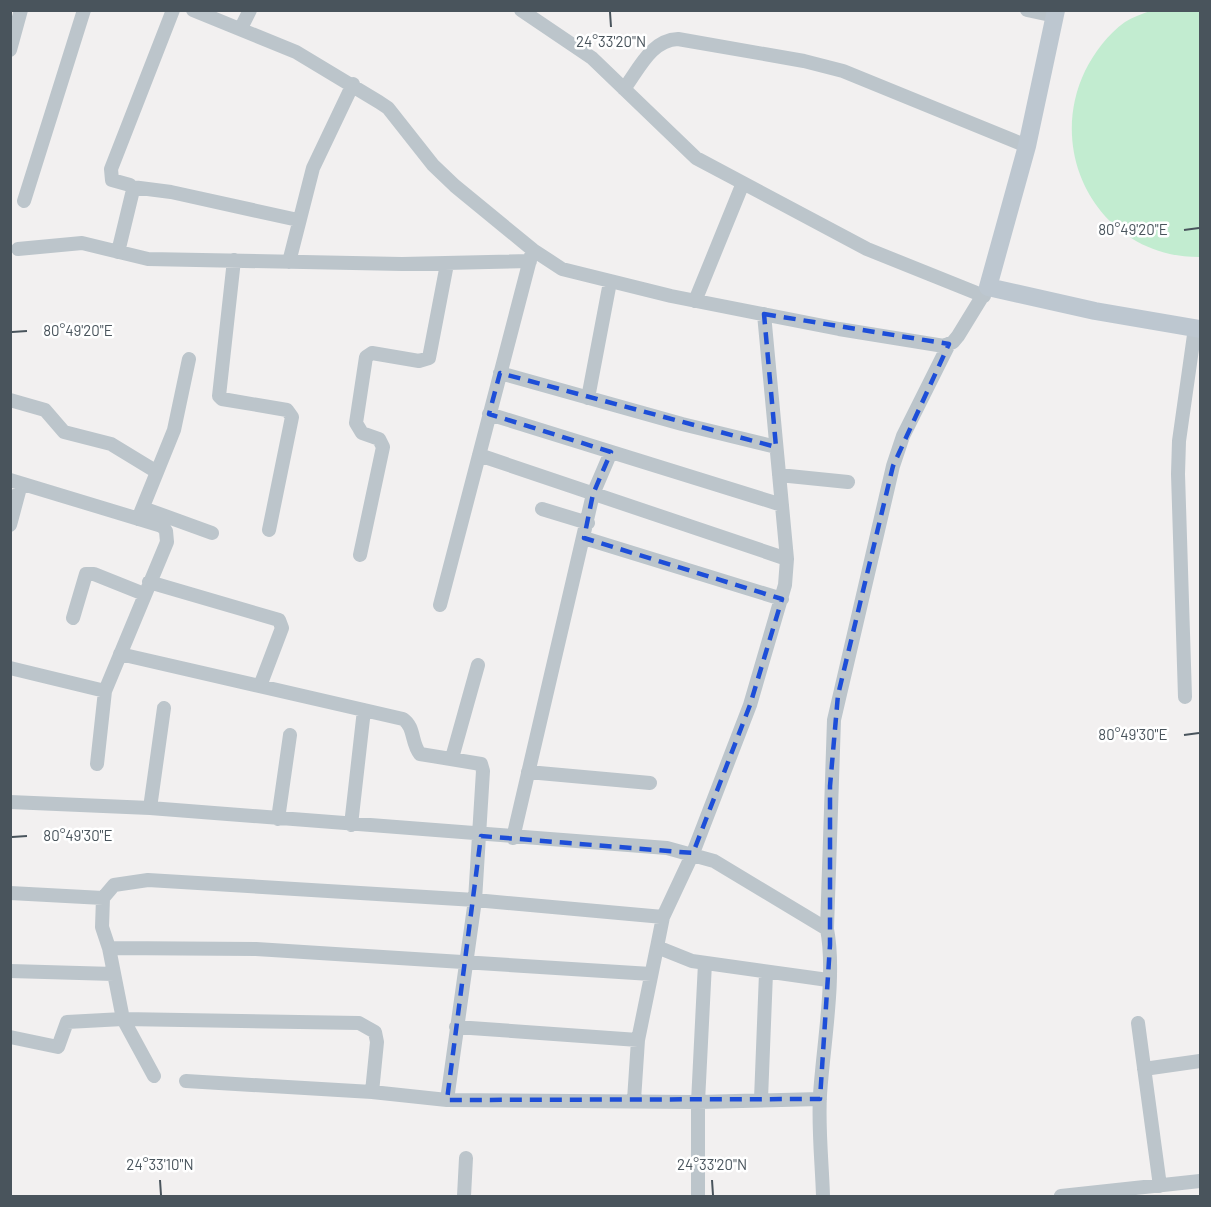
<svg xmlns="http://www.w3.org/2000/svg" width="1211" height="1207" font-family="Barlow,sans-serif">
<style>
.green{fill:#c2ecd0}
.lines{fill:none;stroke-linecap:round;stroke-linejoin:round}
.street{stroke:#bcc5cb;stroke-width:14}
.secondary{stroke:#bdc7d0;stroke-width:18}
.marked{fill:none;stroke:#1d4ed8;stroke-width:4.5;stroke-dasharray:12 8;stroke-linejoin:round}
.ticks{fill:none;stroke:#49545c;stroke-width:2}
.ticks-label{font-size:15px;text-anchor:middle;fill:#49545c;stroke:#fff;stroke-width:5;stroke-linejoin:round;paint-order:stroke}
</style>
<rect width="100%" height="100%" fill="#f2f0f0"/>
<path class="green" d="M1150 11H1200V257C1103 258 1044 157 1085 71 1094 53 1108 34 1125 22 1133 17 1142 14 1150 11Z"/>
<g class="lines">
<path class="street" d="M193 10 296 52 379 102 388 108 433 165 455 186 533 250 562 269 671 296 839 329 944 346 953 342 958 336 988 287
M521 10 592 58 696 158 867 249 984 296
M1027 10 1055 16
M241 28 250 10
M10 50 21 10
M624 89C639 69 651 40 678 39L804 61 843 71 1027 146
M132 187 171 192 298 220
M24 201 84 10
M18 249 82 243 148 259 402 264 530 261
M118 252 133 190 130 185 112 180 111 169 173 10
M234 260 219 396 222 399 287 410 292 417 269 530
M289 262 313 168 353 84
M695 301 743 183
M500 373 682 424 776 447
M588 398 610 282
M10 400 45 410 64 432 111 444 157 472
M489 414 782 505
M479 455 787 559
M779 475 848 482
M10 480 162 526 166 531 167 542 105 691 97 764
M143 508 212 533
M542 509 588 523
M138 519 174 430 189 359
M10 525 21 484
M584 538 782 599
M360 555 383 447 379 439 362 433 356 423 366 357 372 353 419 361 429 358 447 264
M149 582 279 620 282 628 260 686
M440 605 532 252
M73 618 86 574H94L144 594
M120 654 403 719C415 727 411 743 420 754L481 764 483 771 475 900 447 1100
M10 668 105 691
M1185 697 1178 474 1179 441 1195 328
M452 758 478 665
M528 772 650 783
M10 802 150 808 667 848 714 861 827 929C836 975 823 1047 820 1095 818 1128 822 1163 823 1196
M150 808 164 708
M278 819 290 735
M351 825 364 710
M513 838 593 494 611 452
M10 893 103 898
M827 929 834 720 893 466 903 436 949 344
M657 947 663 917 693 853 750 705 785 585 787 559 764 314
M109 948 256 949 651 974
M10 971 114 974
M1138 1023 1160 1186
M456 1027 638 1040
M10 1037 58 1047 67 1022 123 1019 359 1023 375 1032 377 1042 372 1092
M1144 1069 1200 1061
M154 1076 123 1019 109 948 102 927 103 898 114 885 148 880 475 900 663 917
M186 1081 372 1092 447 1100 698 1102 820 1099
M761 1099 766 973
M634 1100 638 1040 657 947 692 961 828 980
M464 1196 466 1158
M698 1196V1102L705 963
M1061 1196 1200 1181"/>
<path class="secondary" d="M1056 10 1027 146 988 287 1095 311 1200 329"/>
</g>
<path class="marked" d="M764 314 949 344 893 466 838 695 830 786V945L820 1099 447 1100 481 836 693 853 750 705 782 599 584 538 593 494 611 452 489 414 500 373 776 447Z"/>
<path class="ticks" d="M610 12 611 27M1184 230 1199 228M12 332 27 331M1184 735 1199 733M12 837 27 836M160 1180 161 1195M712 1180 713 1195"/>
<g class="ticks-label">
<text x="611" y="47">24°33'20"N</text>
<text x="1133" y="235">80°49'20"E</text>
<text x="78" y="336">80°49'20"E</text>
<text x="1133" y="740">80°49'30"E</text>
<text x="78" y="841">80°49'30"E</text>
<text x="160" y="1170">24°33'10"N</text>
<text x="712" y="1170">24°33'20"N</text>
</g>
<rect width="1211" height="1207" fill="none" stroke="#49545c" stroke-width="24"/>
</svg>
